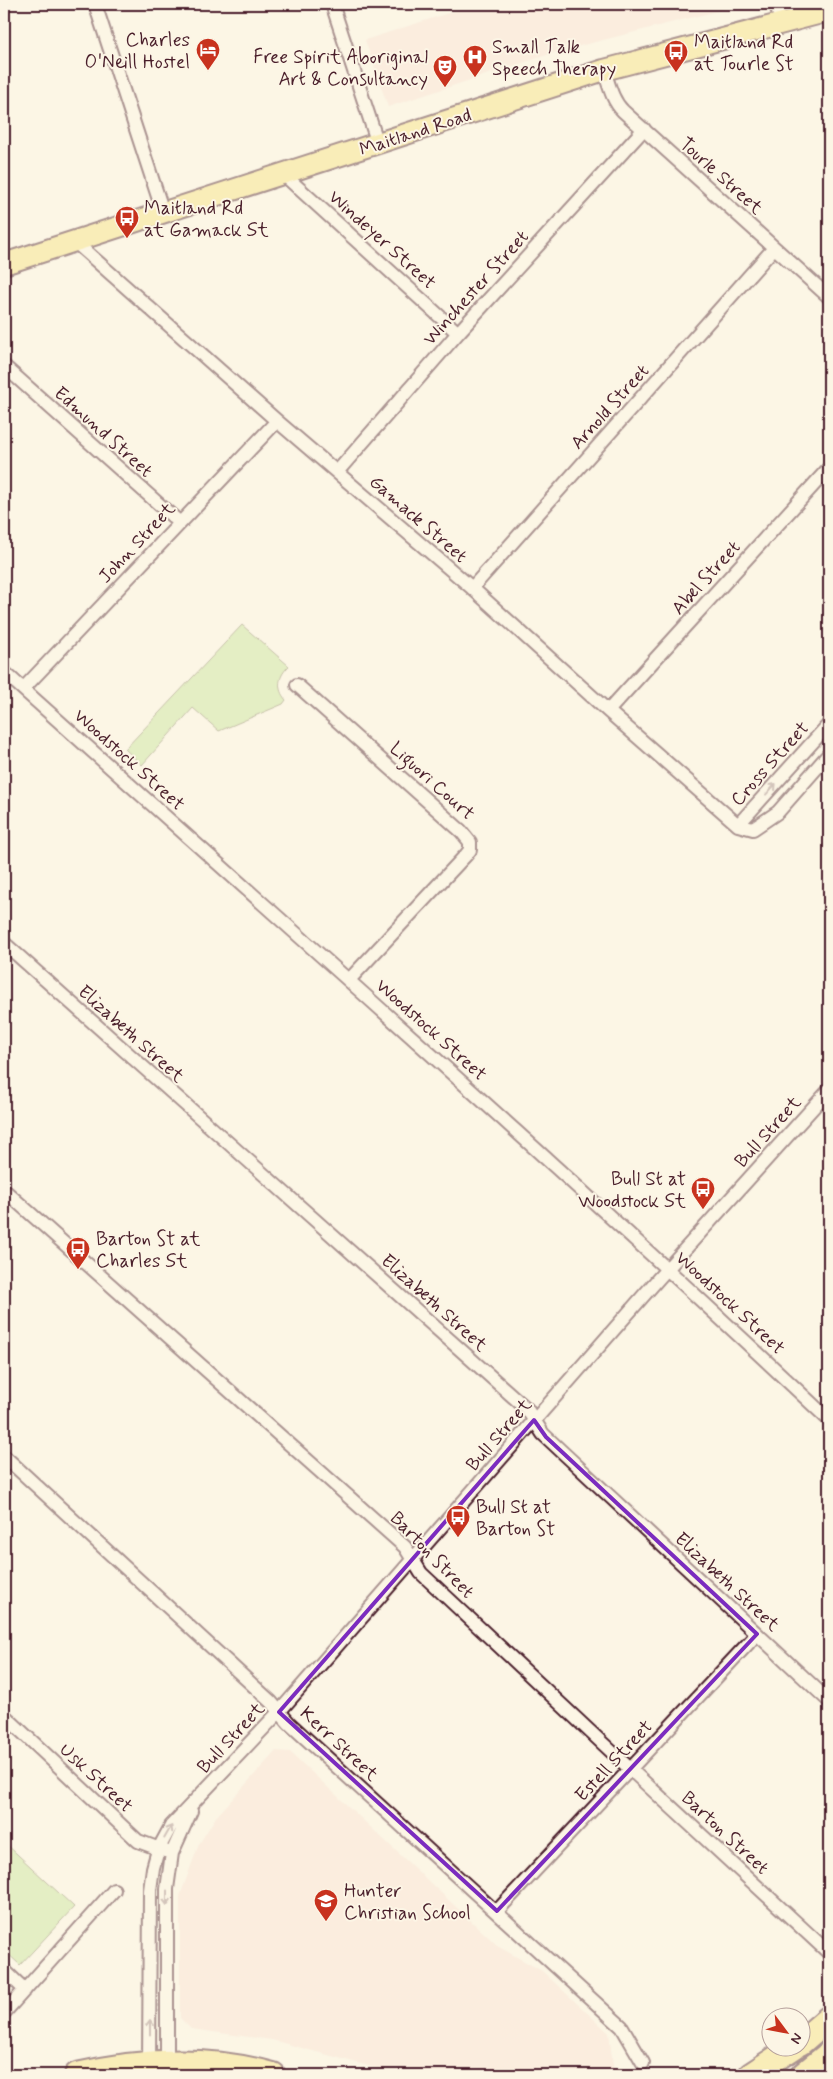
<svg xmlns="http://www.w3.org/2000/svg" width="833" height="2079" font-family="Mynerve,sans-serif">
<style>
.built{fill:#fae3d5}
.green{fill:#c7e49b;stroke:#888263}
.lines{fill:none;stroke-linecap:round;stroke-linejoin:round}
.street-casing{stroke:#4a1f2b;stroke-width:16}
.primary-casing{stroke:#4a1f2b;stroke-width:24}
.highway-casing{stroke:#4a1f2b;stroke-width:28}
.street{stroke:#fcf5e5;stroke-width:12}
.primary{stroke:#f7e281;stroke-width:20}
.highway{stroke:#f7e281;stroke-width:24}
.oneway{stroke:#a38a88}
.marked{fill:none;stroke:#7b2cbf;stroke-width:4;stroke-linejoin:round}
.labels{text-anchor:middle;stroke-width:4;stroke-linejoin:round;paint-order:stroke}
.poi-label{font-size:19px;fill:#4a1f2b;stroke:#fcf5e5;text-anchor:start}
.street-label{font-size:19px;fill:#4a1f2b;stroke:#fcf5e5}
</style>
<rect width="100%" height="100%" fill="#fcf5e5"/>
<filter id="ink" filterUnits="userSpaceOnUse"><feTurbulence type="fractalNoise" baseFrequency=".02" numOctaves="2"/><feDisplacementMap in="SourceGraphic" scale="10" xChannelSelector="R" yChannelSelector="G"/><feConvolveMatrix kernelMatrix="1 2 1 2 8 2 1 2 1" color-interpolation-filters="sRGB"/></filter>
<g filter="url(#ink)">
<path class="built" d="M456 4H745L556 52 388 107 365 40 458 10Z
M276 1751 290 1752 499 1947 542 1971 609 2033 614 2073 616 2075H402L272 2040 191 2029 180 2018V1896L199 1844 216 1817Z"/>
<path class="green" d="M242 625 289 666C278 676 276 689 286 700L283 704 219 731 193 708 142 765 125 749Z
M4 1842 74 1907 20 1965 4 1950Z"/>
<g class="lines">
<defs>
<path id="street" d="M95 4 163 212
M332 4 378 144
M776 4 781 23
M604 70C609 85 612 100 623 111L829 297
M282 173 458 333
M74 241 277 421 472 588 608 711 738 825 753 829 778 812 829 754
M4 366 180 523
M337 472 458 333 644 129
M472 588 774 248
M4 672C280 920 559 1165 829 1420
M297 685 461 831 470 842V850L466 855 349 980
M23 689 277 421
M608 711 829 468
M738 825 829 724
M4 943 527 1409 543 1434 829 1701
M4 1190 405 1547 421 1573 630 1769 828 1952
M4 1456 271 1702 289 1723 622 2027 643 2063
M4 1715 138 1841 165 1851
M497 1911 757 1634
M4 1970 25 1990
M4 2013 114 1890
M149 2068 150 1890 153 1868 158 1850 171 1826 279 1712 659 1278 829 1090
M167 2075V1889L172 1853 191 1811"/>
<path id="primary" d="M4 264 604 70 829 11"/>
<path id="highway" d="M800 2043 829 2018
M77 2075C141 2060 210 2057 273 2075
M751 2075 795 2046
M803 2075 829 2054"/>
</defs>
<use href="#street" class="street-casing"/>
<use href="#primary" class="primary-casing"/>
<use href="#highway" class="highway-casing"/>
<use href="#street" class="street"/>
<use href="#primary" class="primary"/>
<use href="#highway" class="highway"/>
</g>
<defs><path id="oneway-shaft" d="M-6 0H5M1.5-3L5.5 0L1.5 3" fill="none" stroke-width="1.6" stroke-linecap="round" stroke-linejoin="round" transform="scale(1.25)"/></defs>
<g class="oneway">
<use href="#oneway-shaft" transform="translate(771 789) rotate(-48)"/>
<use href="#oneway-shaft" transform="translate(168 1832) rotate(-60)"/>
<use href="#oneway-shaft" transform="translate(167 1898) rotate(90)"/>
<use href="#oneway-shaft" transform="translate(150 2027) rotate(-90)"/>
</g>
</g>
<path d="M0 0H833V2079H0ZM534 1420 546 1437 757 1634 497 1911 279 1712Z" fill="#fcf5e5" fill-opacity=".55" fill-rule="evenodd"/>
<path class="marked" d="M534 1420 546 1437 757 1634 497 1911 279 1712Z"/>
<defs>
<symbol id="hotel-pin" viewBox="-11 -11 22 30"><path d="M0 17L-7.5 6A9.5 9.5 0 1 1 7.5 6Z" fill="#c8321e" stroke="#fcf5e5"/><path d="M-6-4.5h1.5V1H6V5H4.5V3h-9V5H-6ZM-4 0a1.8 1.8 0 1 1 3.6 0ZM.5 0V-2.5h3Q6-2.5 6 0Z" fill="#fff"/></symbol>
<symbol id="bus-pin" viewBox="-11 -11 22 30"><path d="M0 17L-7.5 6A9.5 9.5 0 1 1 7.5 6Z" fill="#c8321e" stroke="#fcf5e5"/><path d="M-5-6H5V4H4V6H2V4H-2V6H-4V4H-5ZM-3.5-4V0h7V-4ZM-3.5 1.2v1.5H-2V1.2ZM2 1.2v1.5H3.5V1.2Z" fill="#fff"/></symbol>
<symbol id="hospital-pin" viewBox="-11 -11 22 30"><path d="M0 17L-7.5 6A9.5 9.5 0 1 1 7.5 6Z" fill="#c8321e" stroke="#fcf5e5"/><path d="M-5-5h3v3.5h4V-5h3V5h-3V1.5h-4V5h-3Z" fill="#fff"/></symbol>
<symbol id="theatre-pin" viewBox="-11 -11 22 30"><path d="M0 17L-7.5 6A9.5 9.5 0 1 1 7.5 6Z" fill="#c8321e" stroke="#fcf5e5"/><path d="M-5-5.5Q0-4 5-5.5V0Q5 5 0 6Q-5 5-5 0ZM-3.3-2.5H-1v1.5H-3.3ZM1-2.5H3.3v1.5H1ZM-2.8 1Q0 5.5 2.8 1Z" fill="#fff"/></symbol>
<symbol id="school-pin" viewBox="-11 -11 22 30"><path d="M0 17L-7.5 6A9.5 9.5 0 1 1 7.5 6Z" fill="#c8321e" stroke="#fcf5e5"/><path d="M0-5L7-2L0 1L-7-2ZM-4 1L0 2.5L4 1V4Q0 6-4 4Z" fill="#fff"/></symbol>
</defs>
<g fill-rule="evenodd">
<use href="#hotel-pin" x="194" y="36" width="28" height="38"/>
<use href="#bus-pin" x="662" y="38" width="28" height="38"/>
<use href="#hospital-pin" x="461" y="43" width="28" height="38"/>
<use href="#theatre-pin" x="431" y="53" width="28" height="38"/>
<use href="#bus-pin" x="113" y="204" width="28" height="38"/>
<use href="#bus-pin" x="689" y="1175" width="28" height="38"/>
<use href="#bus-pin" x="64" y="1235" width="28" height="38"/>
<use href="#bus-pin" x="444" y="1503" width="28" height="38"/>
<use href="#school-pin" x="312" y="1887" width="28" height="38"/>
</g>
<g class="labels">
<g class="poi-label">
<text x="190" y="46" text-anchor="end">Charles<tspan x="190" dy="22">O'Neill Hostel</tspan></text>
<text x="694" y="48">Maitland Rd<tspan x="694" dy="22">at Tourle St</tspan></text>
<text x="492" y="53">Small Talk<tspan x="492" dy="22">Speech Therapy</tspan></text>
<text x="428" y="63" text-anchor="end">Free Spirit Aboriginal<tspan x="428" dy="22">Art &amp; Consultancy</tspan></text>
<text x="144" y="214">Maitland Rd<tspan x="144" dy="22">at Gamack St</tspan></text>
<text x="686" y="1185" text-anchor="end">Bull St at<tspan x="686" dy="22">Woodstock St</tspan></text>
<text x="96" y="1245">Barton St at<tspan x="96" dy="22">Charles St</tspan></text>
<text x="476" y="1513">Bull St at<tspan x="476" dy="22">Barton St</tspan></text>
<text x="344" y="1897">Hunter<tspan x="344" dy="22">Christian School</tspan></text>
</g>
<g class="street-label">
<text transform="translate(415 131) rotate(-18)" y="7">Maitland Road</text>
<text transform="translate(722 175) rotate(42)" y="7">Tourle Street</text>
<text transform="translate(383 239) rotate(42)" y="7">Windeyer Street</text>
<text transform="translate(475 287) rotate(-48)" y="7">Winchester Street</text>
<text transform="translate(609 406) rotate(-48)" y="7">Arnold Street</text>
<text transform="translate(104 431) rotate(42)" y="7">Edmund Street</text>
<text transform="translate(419 518) rotate(41)" y="7">Gamack Street</text>
<text transform="translate(136 542) rotate(-47)" y="7">John Street</text>
<text transform="translate(705 577) rotate(-48)" y="7">Abel Street</text>
<text transform="translate(130 759) rotate(42)" y="7">Woodstock Street</text>
<text transform="translate(769 763) rotate(-48)" y="7">Cross Street</text>
<text transform="translate(433 780) rotate(42)" y="7">Liguori Court</text>
<text transform="translate(432 1029) rotate(42)" y="7">Woodstock Street</text>
<text transform="translate(132 1033) rotate(42)" y="7">Elizabeth Street</text>
<text transform="translate(767 1131) rotate(-48)" y="7">Bull Street</text>
<text transform="translate(435 1302) rotate(42)" y="7">Elizabeth Street</text>
<text transform="translate(731 1302) rotate(43)" y="7">Woodstock Street</text>
<text transform="translate(498 1434) rotate(-49)" y="7">Bull Street</text>
<text transform="translate(433 1554) rotate(46)" y="7">Barton Street</text>
<text transform="translate(728 1581) rotate(43)" y="7">Elizabeth Street</text>
<text transform="translate(230 1737) rotate(-47)" y="7">Bull Street</text>
<text transform="translate(340 1743) rotate(43)" y="7">Kerr Street</text>
<text transform="translate(613 1760) rotate(-47)" y="7">Estell Street</text>
<text transform="translate(97 1777) rotate(43)" y="7">Usk Street</text>
<text transform="translate(726 1832) rotate(43)" y="7">Barton Street</text>
</g>
</g>
<rect width="833" height="2079" fill="none" stroke="#fcf5e5" stroke-width="20"/>
<rect x="10" y="10" width="813" height="2059" fill="none" stroke="#4a1f2b" stroke-width="2" filter="url(#ink)"/>
<g transform="translate(786 2032) rotate(122)"><circle r="24" fill="#fcf5e5" stroke="#b59f9b"/>
<path d="M0-4L9 19L0 12L-9 19Z" fill="#c8321e"/>
<text y="-8" font-size="14" font-weight="bold" text-anchor="middle" fill="#4a1f2b">N</text>
</g>
</svg>
